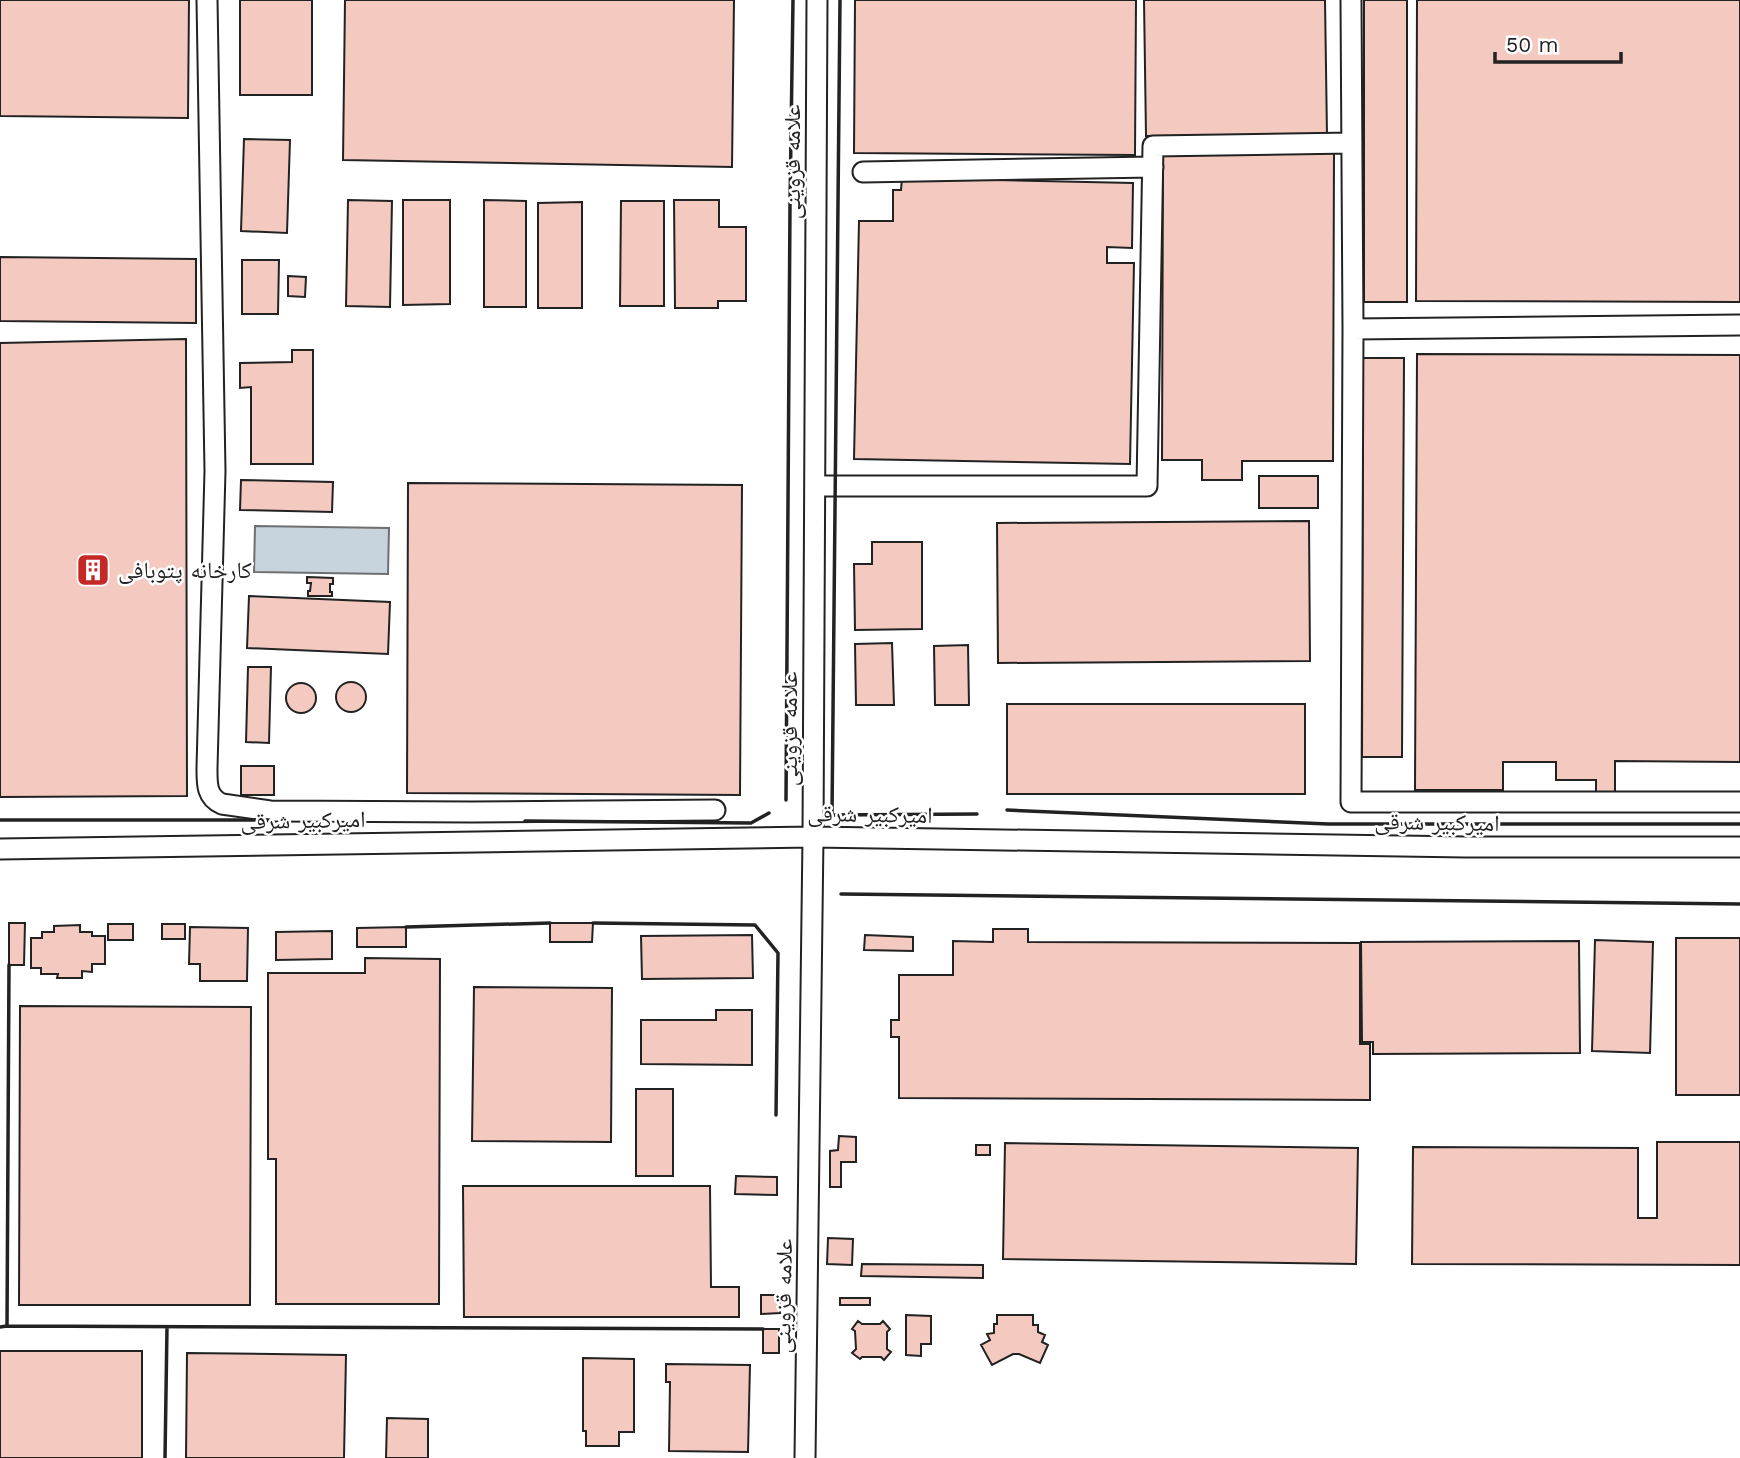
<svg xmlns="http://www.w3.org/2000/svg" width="1740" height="1458" font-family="'Work Sans','Noto Naskh Arabic',sans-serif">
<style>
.water{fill:#c7d3dd;stroke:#6f6f6f;stroke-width:2}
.building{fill:#f3c9c0;stroke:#222;stroke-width:2}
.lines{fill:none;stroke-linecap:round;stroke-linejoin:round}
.minor-casing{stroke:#222;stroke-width:23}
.minor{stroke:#fff;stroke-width:19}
.wall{stroke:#222;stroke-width:3.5}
.labels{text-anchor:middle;stroke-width:5;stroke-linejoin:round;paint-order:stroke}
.street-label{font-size:23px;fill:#222;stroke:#fff}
.poi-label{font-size:23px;fill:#222;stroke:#fff;text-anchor:start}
</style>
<rect width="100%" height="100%" fill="#fff"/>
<path class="water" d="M255 526 389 528 388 574 254 572Z"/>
<path class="building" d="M0 0H189L188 118 0 116Z
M240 0H312V95H240Z
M345 0H734L732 167 343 160Z
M855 0H1136L1135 155 854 153Z
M1144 0H1325L1327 135 1146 136Z
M1364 0H1407V302H1364Z
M1417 0H1740V302L1416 301Z
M244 139 290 140 287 233 241 231Z
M1163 152 1334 153 1333 461H1242V480H1202V460H1162Z
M902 178 1133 183 1132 248 1107 247V263H1134L1130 464 854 459 859 221H893V190H901Z
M348 200 392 201 390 307 346 306Z
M403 200H450V304L403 305Z
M484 200 526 201V307H484Z
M674 200H719V227H746V301H718V308H675Z
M621 201H664V306H620Z
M582 202V308H538V203Z
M0 257 196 259V323L0 321Z
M242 260H279L278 314H242Z
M288 276 306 277 305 297 288 296Z
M186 339 187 796 0 797V343Z
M292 350H313V464H251V387L240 388V363L292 362Z
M1417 354 1740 355V762L1615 761V794L1596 793V780H1556V762H1503V790H1415Z
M1363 358H1404L1402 757H1362Z
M1259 476H1318V508H1259Z
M241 480 333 482 332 512 240 510Z
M408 483 742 485 740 795 407 793Z
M1309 521 1310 661 998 663 997 523Z
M872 542H922V629L855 630 854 564H872Z
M307 577 333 578V584H330V592H332V596H308V591H310L311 583H307Z
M249 596 390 602 388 654 247 648Z
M892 643 894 705H856L855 644Z
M968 645 969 705H935L934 646Z
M248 667H271L269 743 246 742Z
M336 697a15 15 0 1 1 30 0a15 15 0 1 1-30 0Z
M286 698a15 15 0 1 1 30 0a15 15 0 1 1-30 0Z
M1007 704H1305V794H1007Z
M241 766H274V795H241Z
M9 923H25L24 965H9Z
M550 923H593L592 942H550Z
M108 924H133V940H108Z
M162 924H185V939H162Z
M80 925V932H92V936H105V964H92V972L82 971V978H57L58 974H41V968H31V938H42V932H54V926Z
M190 927 248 928 247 981H200V964H189Z
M406 927V947H357V928Z
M993 929H1028V942L1360 943V1044H1370V1100L899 1098V1037H891V1020H899V975H953V941L993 942Z
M332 931V959L276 960V932Z
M752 935 753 978 642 979 641 936Z
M865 935 913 937V951L864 950Z
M1676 938H1740V1095H1676Z
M1595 940 1653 942 1650 1053 1592 1051Z
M1579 941 1580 1053 1373 1054V1042H1362L1361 942Z
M365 958 440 959 439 1304H276V1159H268V973H365Z
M474 987 612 988 611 1142 472 1141Z
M20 1006 251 1007 250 1305H19Z
M716 1010H752V1065L641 1064V1020H716Z
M636 1089H673V1176H636Z
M839 1136 856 1137V1162H841V1187H830V1151L838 1150Z
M1657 1142H1740V1265L1412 1264 1413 1147 1638 1148V1218H1657Z
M1005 1143 1358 1148 1356 1264 1003 1259Z
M976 1145H990V1155H976Z
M736 1176 777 1177V1195L735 1194Z
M463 1186H710L711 1287H739V1317H464Z
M828 1238 853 1239 852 1265 827 1264Z
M862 1264 983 1265V1278L861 1276Z
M761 1295H780V1313L761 1314Z
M840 1298H870V1305H840Z
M906 1315 931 1316V1344H921V1356L906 1355Z
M997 1315H1033V1325H1038V1332L1045 1335 1042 1342 1048 1345 1040 1363 1019 1354H1013L992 1365 981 1345 990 1340 987 1334 994 1333V1324H997Z
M858 1321 862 1324H880L883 1321 890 1329 887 1332V1349L891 1352 884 1360 881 1357H862L860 1359 852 1353 856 1349 855 1331 852 1329Z
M763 1329H779V1353H763Z
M0 1351H142V1458H0Z
M187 1353 346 1355 344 1458H186Z
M583 1358 634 1359V1432H619V1446H586V1431H583Z
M666 1364 750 1365 748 1452 669 1451 670 1382H666Z
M387 1418 428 1419V1458H386Z"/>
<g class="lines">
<defs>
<path id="minor" d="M207 0 215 471 207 768C207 783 206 797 222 804L270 811 472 812 715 810
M1351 0 1353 329
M863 172 1153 167
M1740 325 1353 329 1351 802H1740
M815 486H1147L1153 146 1352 143
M0 849 813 837 1466 847H1740
M805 1458 813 837 817 0"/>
</defs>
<use href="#minor" class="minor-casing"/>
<use href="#minor" class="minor"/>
<path class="wall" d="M840 0 832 815 977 814
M786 800 790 205 793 0
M1007 810 1328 824H1740
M0 820H269
M525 821 751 823 769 813
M841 894 1740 904
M593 923 755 925 778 953 776 1115
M406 927 550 923
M9 965 7 1326 763 1329
M0 1327 7 1326
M165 1458 167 1327"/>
</g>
<defs>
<symbol id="building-square" viewBox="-11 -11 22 22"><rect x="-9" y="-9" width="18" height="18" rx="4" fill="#c62828" stroke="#fff"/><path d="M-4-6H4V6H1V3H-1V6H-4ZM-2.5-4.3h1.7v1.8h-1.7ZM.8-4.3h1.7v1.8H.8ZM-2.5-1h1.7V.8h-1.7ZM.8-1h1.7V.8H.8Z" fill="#fff"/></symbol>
</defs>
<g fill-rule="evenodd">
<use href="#building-square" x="74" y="551" width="38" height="38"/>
</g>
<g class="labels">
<g class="street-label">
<text transform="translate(792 162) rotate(-90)" y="8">علامه قزوینی</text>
<text transform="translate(789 729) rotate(-90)" y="8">علامه قزوینی</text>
<text transform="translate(870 814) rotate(1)" y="8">امیرکبیر شرقی</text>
<text transform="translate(303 820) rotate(-1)" y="8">امیرکبیر شرقی</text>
<text transform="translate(1437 822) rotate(1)" y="8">امیرکبیر شرقی</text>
<text transform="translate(783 1296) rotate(-89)" y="8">علامه قزوینی</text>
</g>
<g class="poi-label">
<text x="118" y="578">کارخانه پتوبافی</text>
</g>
</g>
<path d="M1495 52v10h126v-10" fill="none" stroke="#222222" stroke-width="3.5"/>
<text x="1506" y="52" font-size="21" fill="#222222" stroke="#ffffff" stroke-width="5" paint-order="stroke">50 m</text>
</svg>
